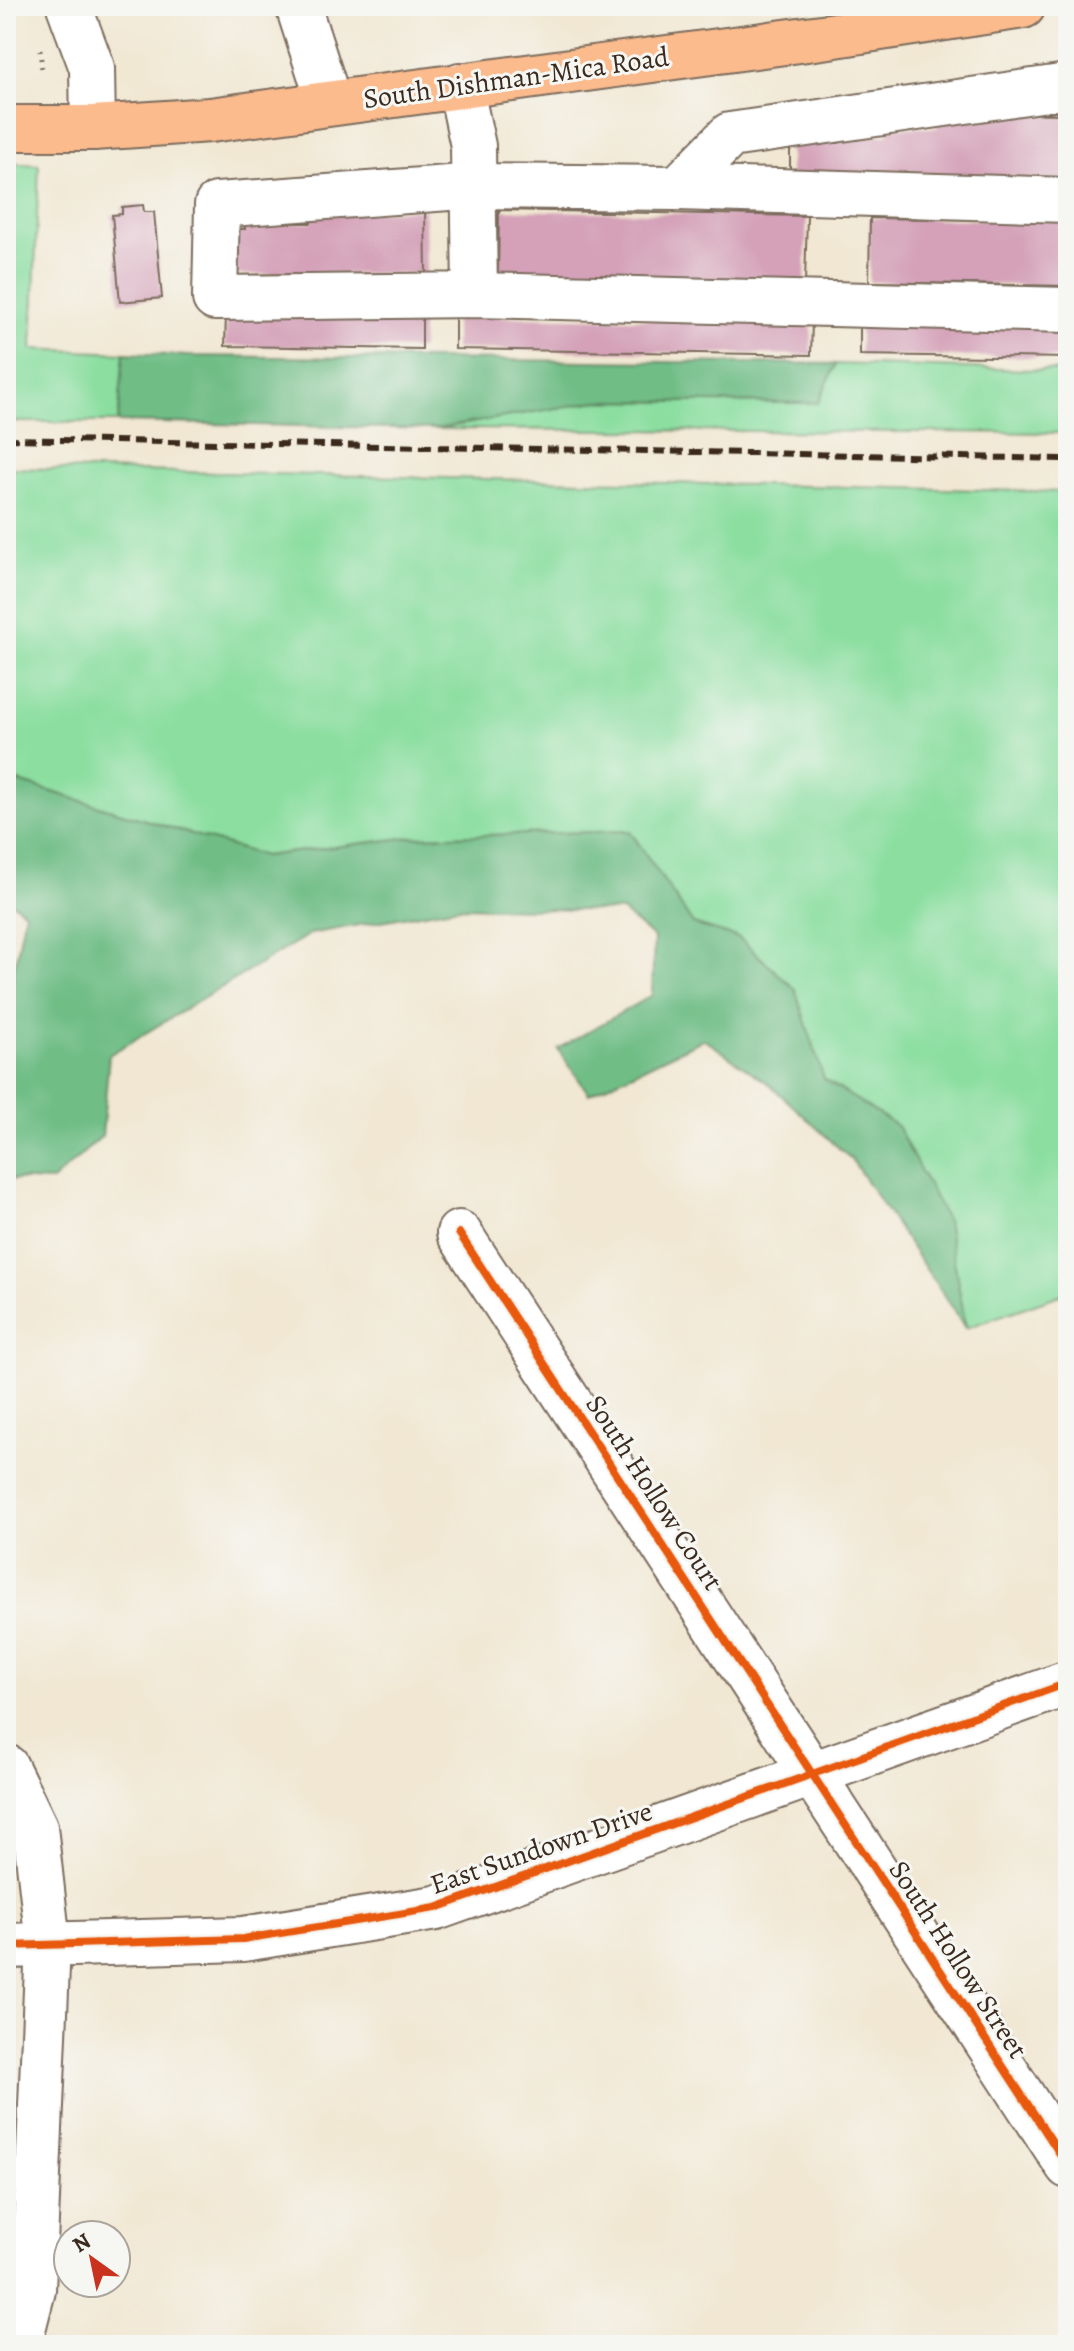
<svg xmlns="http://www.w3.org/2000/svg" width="1074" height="2351" font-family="Alegreya,serif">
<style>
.green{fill:#8bdea0;stroke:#63845f;stroke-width:2}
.forest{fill:#70bd86;stroke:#567452;stroke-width:2}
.building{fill:#d4a1b8}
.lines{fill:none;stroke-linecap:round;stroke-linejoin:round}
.minor-casing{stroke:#7b6c5d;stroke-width:48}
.major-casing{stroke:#7b6c5d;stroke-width:48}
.path{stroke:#7b6c5d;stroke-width:5;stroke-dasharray:2 6;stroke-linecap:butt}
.minor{stroke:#fff;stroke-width:44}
.major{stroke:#fbbb8d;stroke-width:44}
.rail{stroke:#3b2a1e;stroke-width:6;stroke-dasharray:12 6;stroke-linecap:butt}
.cycleway-casing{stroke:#f6f6f2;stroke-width:13}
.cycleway{stroke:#e8590c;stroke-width:8}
.labels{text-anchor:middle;stroke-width:6;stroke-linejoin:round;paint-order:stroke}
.street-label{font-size:28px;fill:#3b2a1e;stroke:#f6f6f2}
</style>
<rect width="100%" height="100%" fill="#f6f6f2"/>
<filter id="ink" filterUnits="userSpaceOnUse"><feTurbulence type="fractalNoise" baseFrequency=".0125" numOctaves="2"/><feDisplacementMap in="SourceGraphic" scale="16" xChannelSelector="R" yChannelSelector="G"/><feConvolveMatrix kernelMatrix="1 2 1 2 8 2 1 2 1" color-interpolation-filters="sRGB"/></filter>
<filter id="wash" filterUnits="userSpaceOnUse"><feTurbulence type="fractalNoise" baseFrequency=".006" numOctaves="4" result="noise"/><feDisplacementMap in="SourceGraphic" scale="32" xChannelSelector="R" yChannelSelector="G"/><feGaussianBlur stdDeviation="1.8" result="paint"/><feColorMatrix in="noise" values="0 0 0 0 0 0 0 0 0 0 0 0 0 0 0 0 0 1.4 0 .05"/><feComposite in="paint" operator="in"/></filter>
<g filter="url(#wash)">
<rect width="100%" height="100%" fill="#f1e7d2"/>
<path class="green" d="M6 163 39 165 32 349 124 353 118 422H6Z
M836 364 1068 371V433L436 429 597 401 817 403Z
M6 468 1068 492V1292L966 1328 947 1221 897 1127 823 1079 795 989 739 938 693 924 630 831 412 837 264 856 6 778Z"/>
<path class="forest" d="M124 353 188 356 836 364 818 403 597 401 436 429 118 422Z
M6 778 264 856 412 837 630 831 693 924 739 938 795 989 824 1079 897 1126 947 1221 966 1328 852 1160 769 1084 704 1039 589 1094 558 1049 652 995 654 938 622 911 458 907 310 934 109 1055 102 1136 52 1181 6 1179V1014L25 912 6 898Z"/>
<g id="blocks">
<path class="building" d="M986 113 1068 114V180L790 177V142L839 143 840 135H888V127L937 128V119L986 120Z
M143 205 144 212H154L162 298 120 302 112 215 122 214V207Z
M425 209 426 273 228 275V229H245V223H311V216Z
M499 210 807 216 805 282 498 275Z
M870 218 1068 221V286L869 282Z
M226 313 422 315V349L225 346Z
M455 316 812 322 811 355 455 349Z
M860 323 1068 327V358L860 355Z"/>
</g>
</g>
<g filter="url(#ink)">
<use href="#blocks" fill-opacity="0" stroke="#7b6c5d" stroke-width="2"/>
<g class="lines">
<defs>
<path id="minor" d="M69 6 92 68 93 128
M298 6 329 102
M460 85 473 146 475 295
M678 188 730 135 1068 86
M1068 200 678 188 476 186 217 205 215 298 475 295 1068 310
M459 1233 1068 2166
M6 1767 35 1827 48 1944 33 2290 19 2345
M6 1946 243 1939 436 1908 1068 1683"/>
<path id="major" d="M6 128H93L210 120 829 36 1023 6"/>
</defs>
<use href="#minor" class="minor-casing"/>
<use href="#major" class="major-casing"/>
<path class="path" d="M40 50 42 69"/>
<use href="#minor" class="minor"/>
<use href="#major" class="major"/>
<path class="rail" d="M6 439 1068 459"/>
<defs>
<path id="cycleway" d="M459 1233 1068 2166
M6 1946 243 1939 436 1908 1068 1683"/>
</defs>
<use href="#cycleway" class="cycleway-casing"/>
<use href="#cycleway" class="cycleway"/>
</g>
</g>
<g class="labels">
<g class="street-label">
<text transform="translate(516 77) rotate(-8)" y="10">South Dishman-Mica Road</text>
<text transform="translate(655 1492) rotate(57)" y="10">South Hollow Court</text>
<text transform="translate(541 1847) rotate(-19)" y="10">East Sundown Drive</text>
<text transform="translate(959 1959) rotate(57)" y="10">South Hollow Street</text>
</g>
</g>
<rect width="1074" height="2351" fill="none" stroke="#f6f6f2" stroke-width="32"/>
<g transform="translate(92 2259) rotate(327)"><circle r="38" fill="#f6f6f2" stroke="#aba49d" stroke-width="2"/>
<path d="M0-6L14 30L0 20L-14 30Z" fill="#c8321e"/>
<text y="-12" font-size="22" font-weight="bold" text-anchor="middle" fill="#3b2a1e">N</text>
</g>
</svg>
